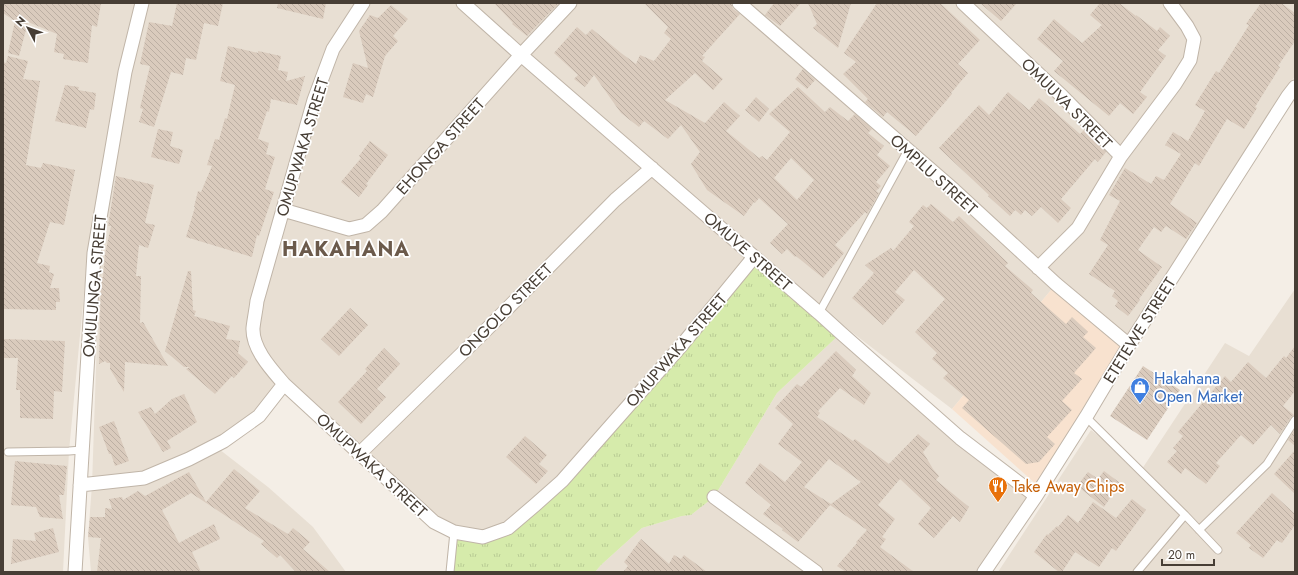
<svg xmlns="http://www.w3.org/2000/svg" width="1298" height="575" font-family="Jost,sans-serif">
<defs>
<pattern id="grass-tufts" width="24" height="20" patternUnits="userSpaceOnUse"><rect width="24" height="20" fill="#d6ebab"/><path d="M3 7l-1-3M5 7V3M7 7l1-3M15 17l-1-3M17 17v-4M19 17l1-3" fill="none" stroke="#b9cb94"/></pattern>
<pattern id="building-back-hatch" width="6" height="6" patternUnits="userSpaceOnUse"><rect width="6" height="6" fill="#dacbbd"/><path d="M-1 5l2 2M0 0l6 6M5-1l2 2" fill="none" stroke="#bcafa3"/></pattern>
</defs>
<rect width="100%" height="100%" fill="#f4eee6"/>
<path fill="#e8dfd3" d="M3,3H135L119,73L88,251L69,451L63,572H3Z
M142,3H1295V76L1123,341L1056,284L952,409L754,257L535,505L483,537L454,532L284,384L259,416L215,446L268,487L313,527L346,572H91L88,537L92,485L98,309L94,253Z
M1295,289V572H998L1091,430L1142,469L1225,343L1249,356Z
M841,333L1030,492L979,572H595L601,565L642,528L682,516L691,515L714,497L777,393Z"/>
<path fill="#f8e2cf" d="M1056,284L1123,341L1037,485L952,409Z"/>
<path fill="url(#grass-tufts)" d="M754,257L841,333L777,393L714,497L691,515L682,516L642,528L601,565L595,572H450L454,532L483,537L535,505Z"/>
<path fill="url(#building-back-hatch)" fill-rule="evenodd" d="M3,3H101L97,27L92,25L88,63L63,59L64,54L54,52L57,34L28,22L19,56L8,53L15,21L3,13Z
M177,3H223L218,26L204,23L196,60L186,58L183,75L171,72L154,127L139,122L143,109L140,108L150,66L140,64L149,22L172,26Z
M278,3H326L323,19L277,8Z
M494,3H559L527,36L512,24L513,23Z
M644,3H731L733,9L740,14L702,56L705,57L702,61L723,79L713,90L695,73L665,100L705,123L724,102L740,116L726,131L759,158L762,156L767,160L790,132L769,114L798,87L825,112L830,107L848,121L855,114L872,129L868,133L884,146L877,155L890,166L876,182L881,186L876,191L879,193L867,214L865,212L835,245L844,253L823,278L796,256L795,257L787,249L782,254L770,243L788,224L759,198L755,203L754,202L744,216L707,190L691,164L700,152L681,125L668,139L644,121L639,127L621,113L594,75L585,87L574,79L578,75L554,53L577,27L586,35L592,29L621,53L636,64L640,55L654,61L671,39L664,33L668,27ZM791,158L814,180L797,200L774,178Z
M774,3H801L780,26L765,15Z
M808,3H851L838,48L813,28L817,24Z
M877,3H940L980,40L958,64L968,73L951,93L952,94L916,136L887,112L883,117L865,102L868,99L843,74L856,62L844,53Z
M980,3H1017L1001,21Z
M1100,3H1119L1136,16V15L1157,31L1160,27L1170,36L1158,50L1166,56L1140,92L1147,97L1133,114L1120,103L1109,116L1054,71L1063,61L1037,39L1054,19L1082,43L1102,25L1090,15Z
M1261,3H1281L1295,13V41L1278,66L1280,67L1255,107L1257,108L1244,129L1227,119L1199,166L1195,163L1170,204L1197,223L1186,239L1166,226L1161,232L1154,227L1138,250L1162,267L1139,299L1140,300L1128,316L1115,306L1118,301L1112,296L1115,291L1089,274L1108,245L1100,240L1120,201L1109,195L1125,168L1151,184L1156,176L1164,180L1181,154L1165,145L1173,132L1188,141L1205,111L1195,105L1216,71L1219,73L1249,25L1246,24Z
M391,5L408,19L393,36L398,41L385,56L373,97L366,94L363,103L343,97L353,63L368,68L359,31L370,15L378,18Z
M228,46L258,53V51L281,56L278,70L288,72L286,81L305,76L297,105L271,99L269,112L267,111L258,139L269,143L266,154L275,157L265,189L274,192L259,236L257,235L252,257L186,237L195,207H194L198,191L201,192L212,166L207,165L215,139L219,140L225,118L227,119L235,85L220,81Z
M8,56L28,61L23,79L40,81L26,165L41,168L43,163L75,170L64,225L50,222L37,263L50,266L49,272L54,274L50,288H59L60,302H56V310L3,309V62L6,63Z
M803,69L815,80L807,89L795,79Z
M65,85L79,87L78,90L96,93L94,110L90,109L86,128L55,121Z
M1008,92L1029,110L1039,98L1080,134L1084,130L1106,152L1098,162L1095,159L1061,199L1071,208L1058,223L1041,207L1032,216L1025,210L1021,215L1015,210L1010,216L988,196L989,195L939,148L979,105L989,115Z
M756,97L769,109L759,122L745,110Z
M158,129L173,132L170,146L183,150L179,164L151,157Z
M370,141L388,155L366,184L368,185L359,197L341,182L361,158L359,156Z
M116,176L154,185L145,223L155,225L148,248L139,245L136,276H141L140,323L143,322L168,366L125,362L124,392L110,369V363H107L105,361L99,364L101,277H103L105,254L111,226H108Z
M931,204L953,222L959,216L1008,263L1005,266L1033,290L1031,293L1066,324L1072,317L1088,332L1083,337L1096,348L1074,373L1082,379L1062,401L1072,410L1047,437L1055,444L1039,462L1026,464L962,408L969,400L943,378L948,373L932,359L937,353L915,332L945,299L914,270L895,292L905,300L883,325L852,298L874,273L865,265L891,248L893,251L914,226L909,222L923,205L927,208Z
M188,271H191L193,310L196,311L194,316L230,326L226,339L240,341L238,353L248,362L234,378L232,376L215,394L186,369L190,367H184L165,351Z
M350,308L368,325L339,356L321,339Z
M3,339L65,341L62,392L54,391L53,419L20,418V390H16L18,358H3Z
M1295,346V391L1283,406L1294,415L1291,417L1280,434L1271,425L1253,445L1241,435L1216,463L1220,466L1206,484L1185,468L1181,474L1167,462L1177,451L1173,448L1183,436L1178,432L1225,376L1231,382L1248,362L1266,378L1284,356L1286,358Z
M384,348L400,364L377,389L386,397L361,424L338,402L367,371L365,369Z
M836,351L856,370L852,376L871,393L864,405L840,388L818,411L820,413L817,417L853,441L855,439L889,464L918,434L930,444L923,452L933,469L939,476L936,480L969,507L960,522L953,516L934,538L918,524L931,508L900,479L878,505L895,519L882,537L886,539L880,547L914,572H846L837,566L857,543L856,542L867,530L830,505L798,542L782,530L783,529L763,514L771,505L745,483L760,463L785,482L802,462L778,444L793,424L775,408L797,384L801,387ZM829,459L861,482L831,504L804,487Z
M1143,366L1180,390L1147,440L1110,416Z
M184,394L197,422L167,441L171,448L163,452L138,412L151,407L155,414L172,399Z
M114,421L129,461L115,466L111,454H109L99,427Z
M1295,429V446L1288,440Z
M525,436L547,455L539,464L548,471L536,484L506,457Z
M1295,450V494L1274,474Z
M15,461L67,466L64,495H59L63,519L40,517L36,507L11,505Z
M234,469L260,491L245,508L288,534L293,528L310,542L303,549L330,572H296L280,555L277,558L261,544L264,541L191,493L162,510L179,543L214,524L220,539L192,552L201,572H97L101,538L88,537L90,517H105V508L112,509L109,499L122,497L123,500L138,491L145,496L189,472L206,502Z
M1104,471L1120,483L1104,507L1077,486L1088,472L1098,479Z
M1272,493L1295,514V525L1282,543L1277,540L1263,558L1249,548L1251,545L1236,533Z
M1132,499L1146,510L1116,551L1112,548L1099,567L1075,552L1062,572H1059L1034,552L1047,534L1048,535L1057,526L1058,527L1068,515L1078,523L1093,502L1116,518Z
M53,528L59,552L11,564L13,539L36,541L34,533Z
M641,539L669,564L674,555L681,559L684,555L707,572H623L628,566L624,562Z"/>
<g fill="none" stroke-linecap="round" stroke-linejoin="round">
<g stroke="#c0b5a8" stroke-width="9">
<path id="service" d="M819,313L908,150
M1086,417L1185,515L1218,550
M8,452L69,451L82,450
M1199,530L1267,464L1295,420
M450,572L454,532
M1137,572L1185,515"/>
</g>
<g stroke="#c0b5a8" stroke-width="15">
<path id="minor" d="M363,3L333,49L314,100L257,301C256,310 254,319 253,328C252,349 272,370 284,384L434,522L454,532L483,537L508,528L535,505L562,481L681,346L754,257
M463,3L521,55L819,313L841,333L960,438L1036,496
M739,3L954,190L1056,284L1129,345
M963,3L1062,96L1121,156L1078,228L1038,268
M1121,156L1175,84L1190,60L1194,39L1187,26L1170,3
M283,210L349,229L366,225L382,211L521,55L570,3
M359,454L482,334L615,200L652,168
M80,485L144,478L189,459L224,441L259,416L284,384
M714,497L816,572
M75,572L94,253L125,72L142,3
M984,572L1036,496L1086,417L1129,345L1288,96L1295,87"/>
</g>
<use href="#service" stroke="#fff" stroke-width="7"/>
<use href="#minor" stroke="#fff" stroke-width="13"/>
</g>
<defs>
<g id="shop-pin" transform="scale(1)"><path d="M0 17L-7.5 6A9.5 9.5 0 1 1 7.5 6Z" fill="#3f7fe0" stroke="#fff"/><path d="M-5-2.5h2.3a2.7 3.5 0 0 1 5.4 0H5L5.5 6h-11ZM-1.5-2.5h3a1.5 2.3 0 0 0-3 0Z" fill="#fff"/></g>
<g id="restaurant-pin" transform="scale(1)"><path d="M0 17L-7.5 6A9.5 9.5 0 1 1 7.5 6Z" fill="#e8710a" stroke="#fff"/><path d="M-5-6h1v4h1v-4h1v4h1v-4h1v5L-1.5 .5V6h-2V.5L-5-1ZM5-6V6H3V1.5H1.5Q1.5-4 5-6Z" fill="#fff"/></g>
</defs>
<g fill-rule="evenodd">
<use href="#shop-pin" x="1140" y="387"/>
<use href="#restaurant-pin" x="998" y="486"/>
</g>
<g text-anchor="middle" stroke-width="3.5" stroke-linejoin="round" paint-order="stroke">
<g font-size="16" fill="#473e35" stroke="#fff">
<text transform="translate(1067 103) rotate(45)" y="6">OMUUVA STREET</text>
<text transform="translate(440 146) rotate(-48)" y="6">EHONGA STREET</text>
<text transform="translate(302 147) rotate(-73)" y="6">OMUPWAKA STREET</text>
<text transform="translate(934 174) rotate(42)" y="6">OMPILU STREET</text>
<text transform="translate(748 251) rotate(41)" y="6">OMUVE STREET</text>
<text transform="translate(94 286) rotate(-85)" y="6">OMULUNGA STREET</text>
<text transform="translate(505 310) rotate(-45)" y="6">ONGOLO STREET</text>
<text transform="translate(1139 330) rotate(-58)" y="6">ETETEWE STREET</text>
<text transform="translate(676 350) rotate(-49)" y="6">OMUPWAKA STREET</text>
<text transform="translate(372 465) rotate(43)" y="6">OMUPWAKA STREET</text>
</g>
<g font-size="16" fill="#366cbe" stroke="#fff" text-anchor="start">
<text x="1154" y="384">Hakahana<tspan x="1154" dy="18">Open Market</tspan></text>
</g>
<g font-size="16" fill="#c56008" stroke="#fff" text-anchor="start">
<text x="1012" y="492">Take Away Chips</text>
</g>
<g font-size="20" font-weight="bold" letter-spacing="1" fill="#6b5a4b" stroke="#fff">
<text x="346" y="256">HAKAHANA</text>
</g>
</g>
<rect width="1298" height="575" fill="none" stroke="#473e35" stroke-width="8"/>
<g transform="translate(28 28) rotate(311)" stroke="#ffffff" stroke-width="3" paint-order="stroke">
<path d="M0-3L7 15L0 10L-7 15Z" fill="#473e35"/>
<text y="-6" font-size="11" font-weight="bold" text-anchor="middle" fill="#473e35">N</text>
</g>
<path d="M1162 559v6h52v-6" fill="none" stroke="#473e35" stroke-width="2"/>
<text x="1168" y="559" font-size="12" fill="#473e35" stroke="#ffffff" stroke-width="3" paint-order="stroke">20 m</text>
</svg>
